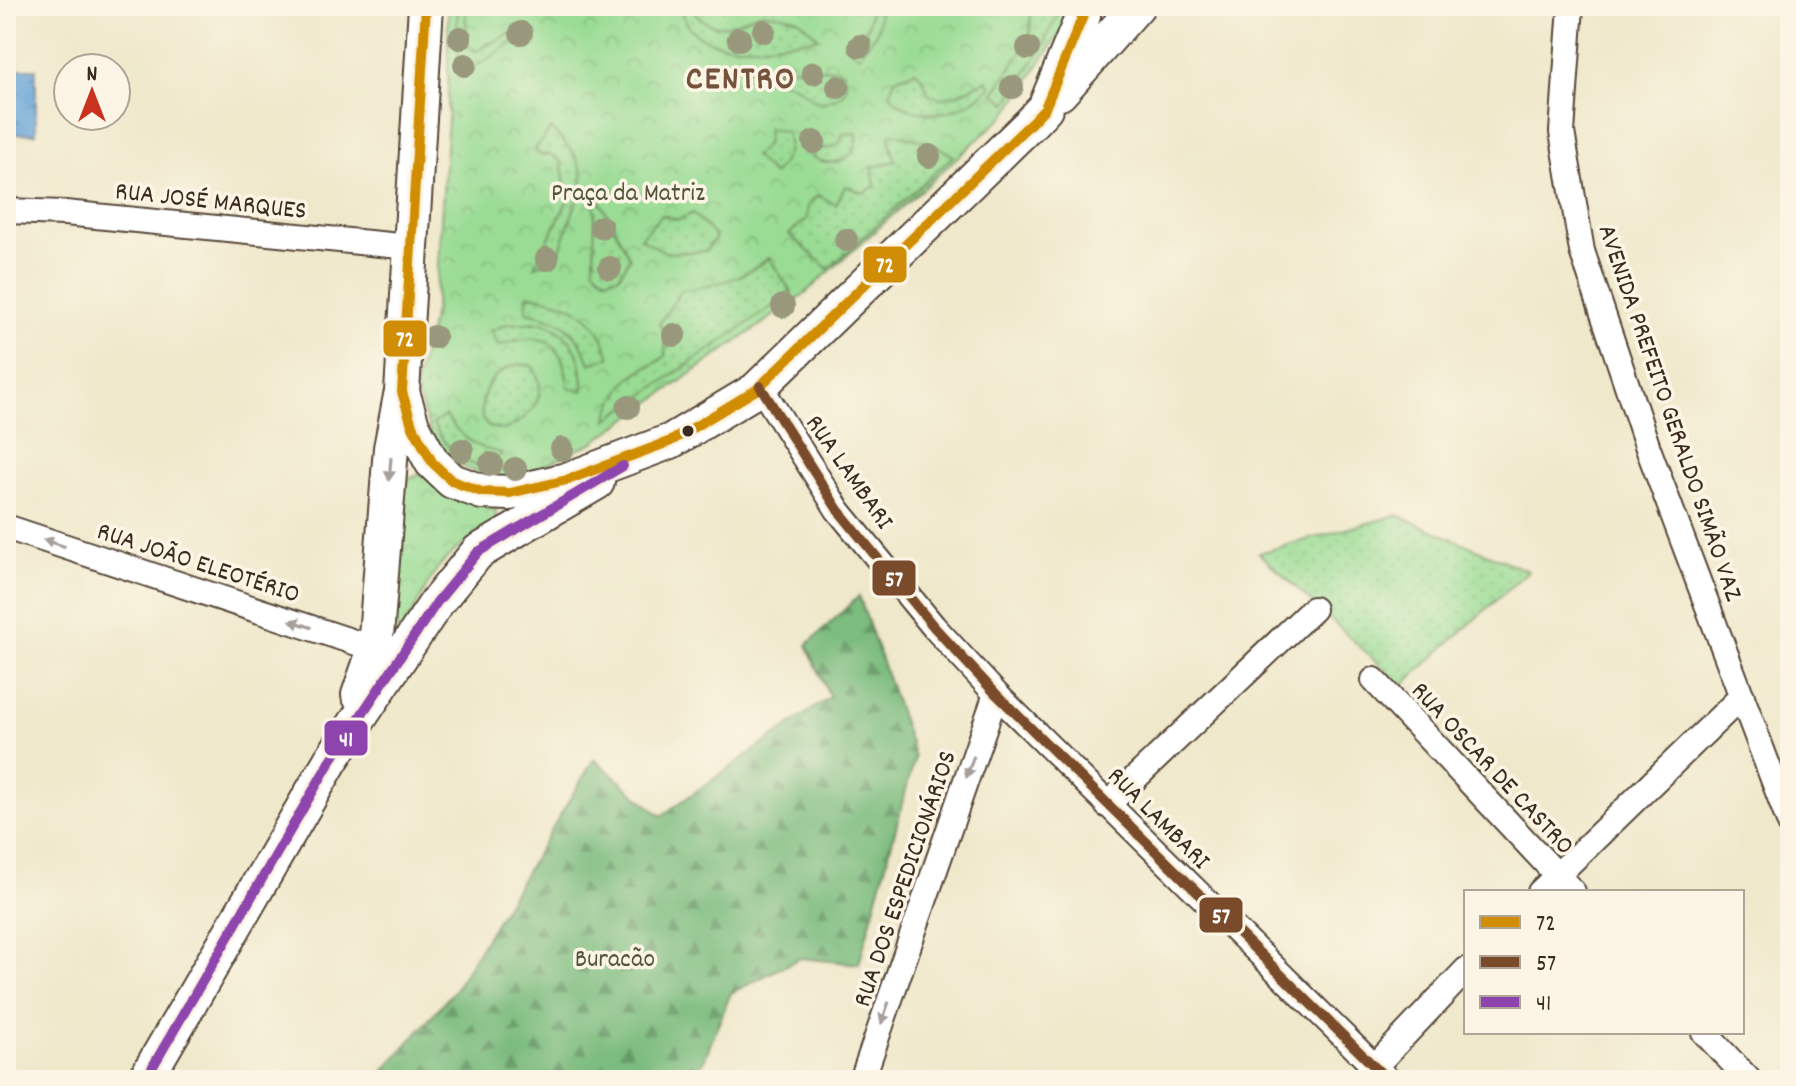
<svg xmlns="http://www.w3.org/2000/svg" width="1796" height="1086" font-family="Dekko,sans-serif">
<defs>
<pattern id="forest-firs" width="22" height="20" patternUnits="userSpaceOnUse" patternTransform="scale(2)"><rect width="22" height="20" fill="#7bbc7e"/><path d="M5 1l3.5 6h-7zM16 11l3.5 6h-7z" fill="#669967"/></pattern>
<pattern id="park-crowns" width="20" height="18" patternUnits="userSpaceOnUse" patternTransform="scale(2)"><rect width="20" height="18" fill="#9adc94"/><path d="M2 6a3 3 0 1 1 6 0M12 15a3 3 0 1 1 6 0" fill="none" stroke="#86bd7f"/></pattern>
<pattern id="garden-dots" width="8" height="8" patternUnits="userSpaceOnUse" patternTransform="scale(2)"><rect width="8" height="8" fill="#9adc94"/><path d="M2 2h.1M6 6h.1" fill="none" stroke="#86bd7f" stroke-width="1.8" stroke-linecap="round"/></pattern>
<pattern id="water-ripples" width="26" height="14" patternUnits="userSpaceOnUse" patternTransform="scale(2)"><rect width="26" height="14" fill="#64a2d6"/><path d="M2 4q2-2 4 0t4 0M15 11q2-2 4 0t4 0" fill="none" stroke="#5484ad"/></pattern>
</defs>
<rect width="100%" height="100%" fill="#fcf5e5"/>
<filter id="ink" filterUnits="userSpaceOnUse"><feTurbulence type="fractalNoise" baseFrequency=".0125" numOctaves="2"/><feDisplacementMap in="SourceGraphic" scale="16" xChannelSelector="R" yChannelSelector="G"/><feConvolveMatrix kernelMatrix="1 2 1 2 8 2 1 2 1" color-interpolation-filters="sRGB"/></filter>
<filter id="wash" filterUnits="userSpaceOnUse"><feTurbulence type="fractalNoise" baseFrequency=".006" numOctaves="4" result="noise"/><feDisplacementMap in="SourceGraphic" scale="32" xChannelSelector="R" yChannelSelector="G"/><feGaussianBlur stdDeviation="1.8" result="paint"/><feColorMatrix in="noise" values="0 0 0 0 0 0 0 0 0 0 0 0 0 0 0 0 0 1.4 0 .05"/><feComposite in="paint" operator="in"/></filter>
<g filter="url(#wash)">
<rect width="100%" height="100%" fill="#efe8cb"/>
<path fill="url(#forest-firs)" stroke="#5b734e" stroke-width="2" d="M859,596L915,757L859,964L800,958L731,993L696,1080H376L454,991L594,759L661,816L830,697L807,645Z"/>
<path fill="url(#park-crowns)" stroke="#6a8359" stroke-width="2" d="M448,6H1070L1061,32L1006,114L803,295L594,442L537,469L495,480L439,457L415,387L435,308L448,118Z
M419,474L496,506V521C476,536 454,548 438,568C427,582 408,626 400,632L392,622L403,549V489L405,481Z"/>
<path fill="url(#garden-dots)" stroke="#6a8359" stroke-width="2" d="M457,6H465L467,44L475,51L526,26L531,31L459,77Z
M681,6H691C711,39 732,23 757,14C764,11 788,16 795,18C804,20 811,33 819,38C780,42 689,66 681,6Z
M871,6H879L878,30L860,55L851,50L868,27Z
M1031,6H1062L1041,49L1007,103L994,93L1030,39Z
M740,66L837,69L843,72L846,86L843,94L820,104L795,86Z
M915,71L922,77L929,95L941,98L958,94L987,80L991,87C967,108 940,121 908,108C899,104 893,101 890,92L895,79Z
M768,128L786,132C792,150 785,161 773,175L754,156L766,145Z
M551,129C567,144 582,159 583,182L557,259L535,266L572,192L566,191L561,161L549,154L540,155L535,149Z
M857,133C860,172 805,171 799,136H815L818,145L827,149L839,144L843,134Z
M892,133C917,139 931,141 953,156L828,269L789,234L807,219L808,205L818,195L836,205L845,186L863,193L875,186L872,167L896,161L889,139Z
M598,197L630,258L619,276L606,279L594,269L595,198Z
M693,213L716,237L706,251L667,253L640,238L662,215L678,220Z
M769,258L792,293L607,420C611,403 626,376 643,369C653,364 657,364 665,356L666,334L659,324L682,290C715,286 742,279 769,258Z
M528,295C571,301 597,313 610,357L590,364C579,330 561,318 526,312Z
M543,322C575,336 583,357 583,391L568,387C564,338 541,330 498,346L491,331L507,324Z
M520,364L532,366C552,395 530,418 504,430L489,427L482,419C480,389 491,371 520,364Z
M445,416C461,436 475,449 502,453L491,468C462,466 447,449 433,424Z
M1397,515L1528,571L1402,686L1259,553Z"/>
<path fill="url(#water-ripples)" stroke="#50667a" stroke-width="2" d="M6,69H36V134H6Z"/>
</g>
<g filter="url(#ink)">
<g fill="none" stroke-linecap="round" stroke-linejoin="round">
<g stroke="#564638" stroke-width="28">
<path id="minor" d="M1571,6L1562,132L1582,251L1649,451L1790,824
M6,211L65,213L410,247
M760,386L838,510L934,627L996,694L1388,1080
M6,527L375,649
M1374,680L1573,892
M1107,805L1313,609
M1540,892L1742,696
M1704,1032L1749,1080
M862,1080L996,694
M1362,1080L1466,970"/>
</g>
<g stroke="#564638" stroke-width="38">
<path id="secondary" d="M426,6L402,392L412,425L432,462L452,481L482,492L510,493L567,480L671,441L756,390L1029,125L1045,108L1083,16V6
M1060,93L1137,6
M359,695L375,649L391,448L401,396
M145,1080L331,760L437,602L478,552L597,482"/>
</g>
<use href="#minor" stroke="#fff" stroke-width="24"/>
<use href="#secondary" stroke="#fff" stroke-width="34"/>
<g stroke="#fcf5e5" stroke-width="16">
<path id="bus-1" d="M426,6L402,392L412,425L432,462L452,481L482,492L510,493L567,480L671,441L756,390L1029,125L1045,108L1083,16V6"/>
</g>
<g stroke="#fcf5e5" stroke-width="16">
<path id="bus-2" d="M760,386L838,510L934,627L996,694L1388,1080"/>
</g>
<g stroke="#fcf5e5" stroke-width="16">
<path id="bus-3" d="M145,1080L331,760L437,602L478,552L623,466"/>
</g>
<use href="#bus-1" stroke="#d18d06" stroke-width="10"/>
<use href="#bus-2" stroke="#7a4b2a" stroke-width="10"/>
<use href="#bus-3" stroke="#8e44ad" stroke-width="10"/>
</g>
<g fill="#99987c">
<circle cx="764" cy="31" r="12"/>
<circle cx="521" cy="33" r="12"/>
<circle cx="460" cy="38" r="12"/>
<circle cx="739" cy="39" r="12"/>
<circle cx="860" cy="46" r="12"/>
<circle cx="1028" cy="48" r="12"/>
<circle cx="465" cy="65" r="12"/>
<circle cx="813" cy="73" r="12"/>
<circle cx="784" cy="78" r="12"/>
<circle cx="838" cy="87" r="12"/>
<circle cx="1012" cy="87" r="12"/>
<circle cx="814" cy="142" r="12"/>
<circle cx="929" cy="156" r="12"/>
<circle cx="601" cy="227" r="12"/>
<circle cx="846" cy="240" r="12"/>
<circle cx="547" cy="259" r="12"/>
<circle cx="610" cy="268" r="12"/>
<circle cx="783" cy="306" r="12"/>
<circle cx="674" cy="335" r="12"/>
<circle cx="434" cy="337" r="12"/>
<circle cx="628" cy="407" r="12"/>
<circle cx="562" cy="449" r="12"/>
<circle cx="462" cy="450" r="12"/>
<circle cx="491" cy="464" r="12"/>
<circle cx="515" cy="469" r="12"/>
</g>
<defs><path id="oneway-solid" d="M-6-.8H1V-3.2L6.5 0L1 3.2V.8H-6Z" transform="scale(2)"/></defs>
<g fill="#a79f9a">
<use href="#oneway-solid" transform="translate(390 469) rotate(95)"/>
<use href="#oneway-solid" transform="translate(54 543) rotate(-162)"/>
<use href="#oneway-solid" transform="translate(301 624) rotate(-162)"/>
<use href="#oneway-solid" transform="translate(970 767) rotate(109)"/>
<use href="#oneway-solid" transform="translate(885 1013) rotate(109)"/>
</g>
</g>
<circle fill="#3b2a1e" stroke="#fcf5e5" stroke-width="3" cx="688" cy="431" r="7"/>
<g text-anchor="middle" stroke-width="7" stroke-linejoin="round" paint-order="stroke">
<g font-size="26" fill="#53563c" stroke="#fcf5e5">
<text x="628" y="200">Praça da Matriz</text>
<text x="615" y="966">Buracão</text>
</g>
<g font-size="26" fill="#3b2a1e" stroke="#fcf5e5">
<text transform="translate(211 199) rotate(6)" y="9">RUA JOSÉ MARQUES</text>
<text transform="translate(1672 412) rotate(71)" y="9">AVENIDA PREFEITO GERALDO SIMÃO VAZ</text>
<text transform="translate(851 471) rotate(55)" y="9">RUA LAMBARI</text>
<text transform="translate(199 561) rotate(18)" y="9">RUA JOÃO ELEOTÉRIO</text>
<text transform="translate(1494 767) rotate(47)" y="9">RUA OSCAR DE CASTRO</text>
<text transform="translate(1160 817) rotate(45)" y="9">RUA LAMBARI</text>
<text transform="translate(903 878) rotate(-71)" y="9">RUA DOS ESPEDICIONÁRIOS</text>
</g>
<g font-size="34" font-weight="bold" letter-spacing="2" fill="#74523c" stroke="#fcf5e5">
<text x="741" y="88">CENTRO</text>
</g>
</g>
<g stroke="#fcf5e5" stroke-width="3">
<rect x="862" y="245" width="46" height="39" rx="8" fill="#d18d06"/>
<rect x="382" y="319" width="46" height="39" rx="8" fill="#d18d06"/>
<rect x="871" y="559" width="46" height="38" rx="8" fill="#7a4b2a"/>
<rect x="323" y="719" width="46" height="38" rx="8" fill="#8e44ad"/>
<rect x="1198" y="896" width="46" height="38" rx="8" fill="#7a4b2a"/>
</g>
<g font-size="22" text-anchor="middle" font-weight="bold" fill="#fff">
<text x="885" y="272">72</text>
<text x="405" y="346">72</text>
<text x="894" y="586">57</text>
<text x="346" y="746">41</text>
<text x="1221" y="923">57</text>
</g>
<rect width="1796" height="1086" fill="none" stroke="#fcf5e5" stroke-width="32"/>
<rect x="1464" y="890" width="280" height="144" fill="#fcf5e5" stroke="#afa495" stroke-width="2"/>
<rect x="1480" y="916" width="40" height="12" fill="#d18d06" stroke="#afa495" stroke-width="2"/>
<text x="1536" y="930" font-size="24" fill="#3b2a1e">72</text>
<rect x="1480" y="956" width="40" height="12" fill="#7a4b2a" stroke="#afa495" stroke-width="2"/>
<text x="1536" y="970" font-size="24" fill="#3b2a1e">57</text>
<rect x="1480" y="996" width="40" height="12" fill="#8e44ad" stroke="#afa495" stroke-width="2"/>
<text x="1536" y="1010" font-size="24" fill="#3b2a1e">41</text>
<g transform="translate(92 92)"><circle r="38" fill="#fcf5e5" stroke="#afa495" stroke-width="2"/>
<path d="M0-6L14 30L0 20L-14 30Z" fill="#c8321e"/>
<text y="-12" font-size="22" font-weight="bold" text-anchor="middle" fill="#3b2a1e">N</text>
</g>
</svg>
